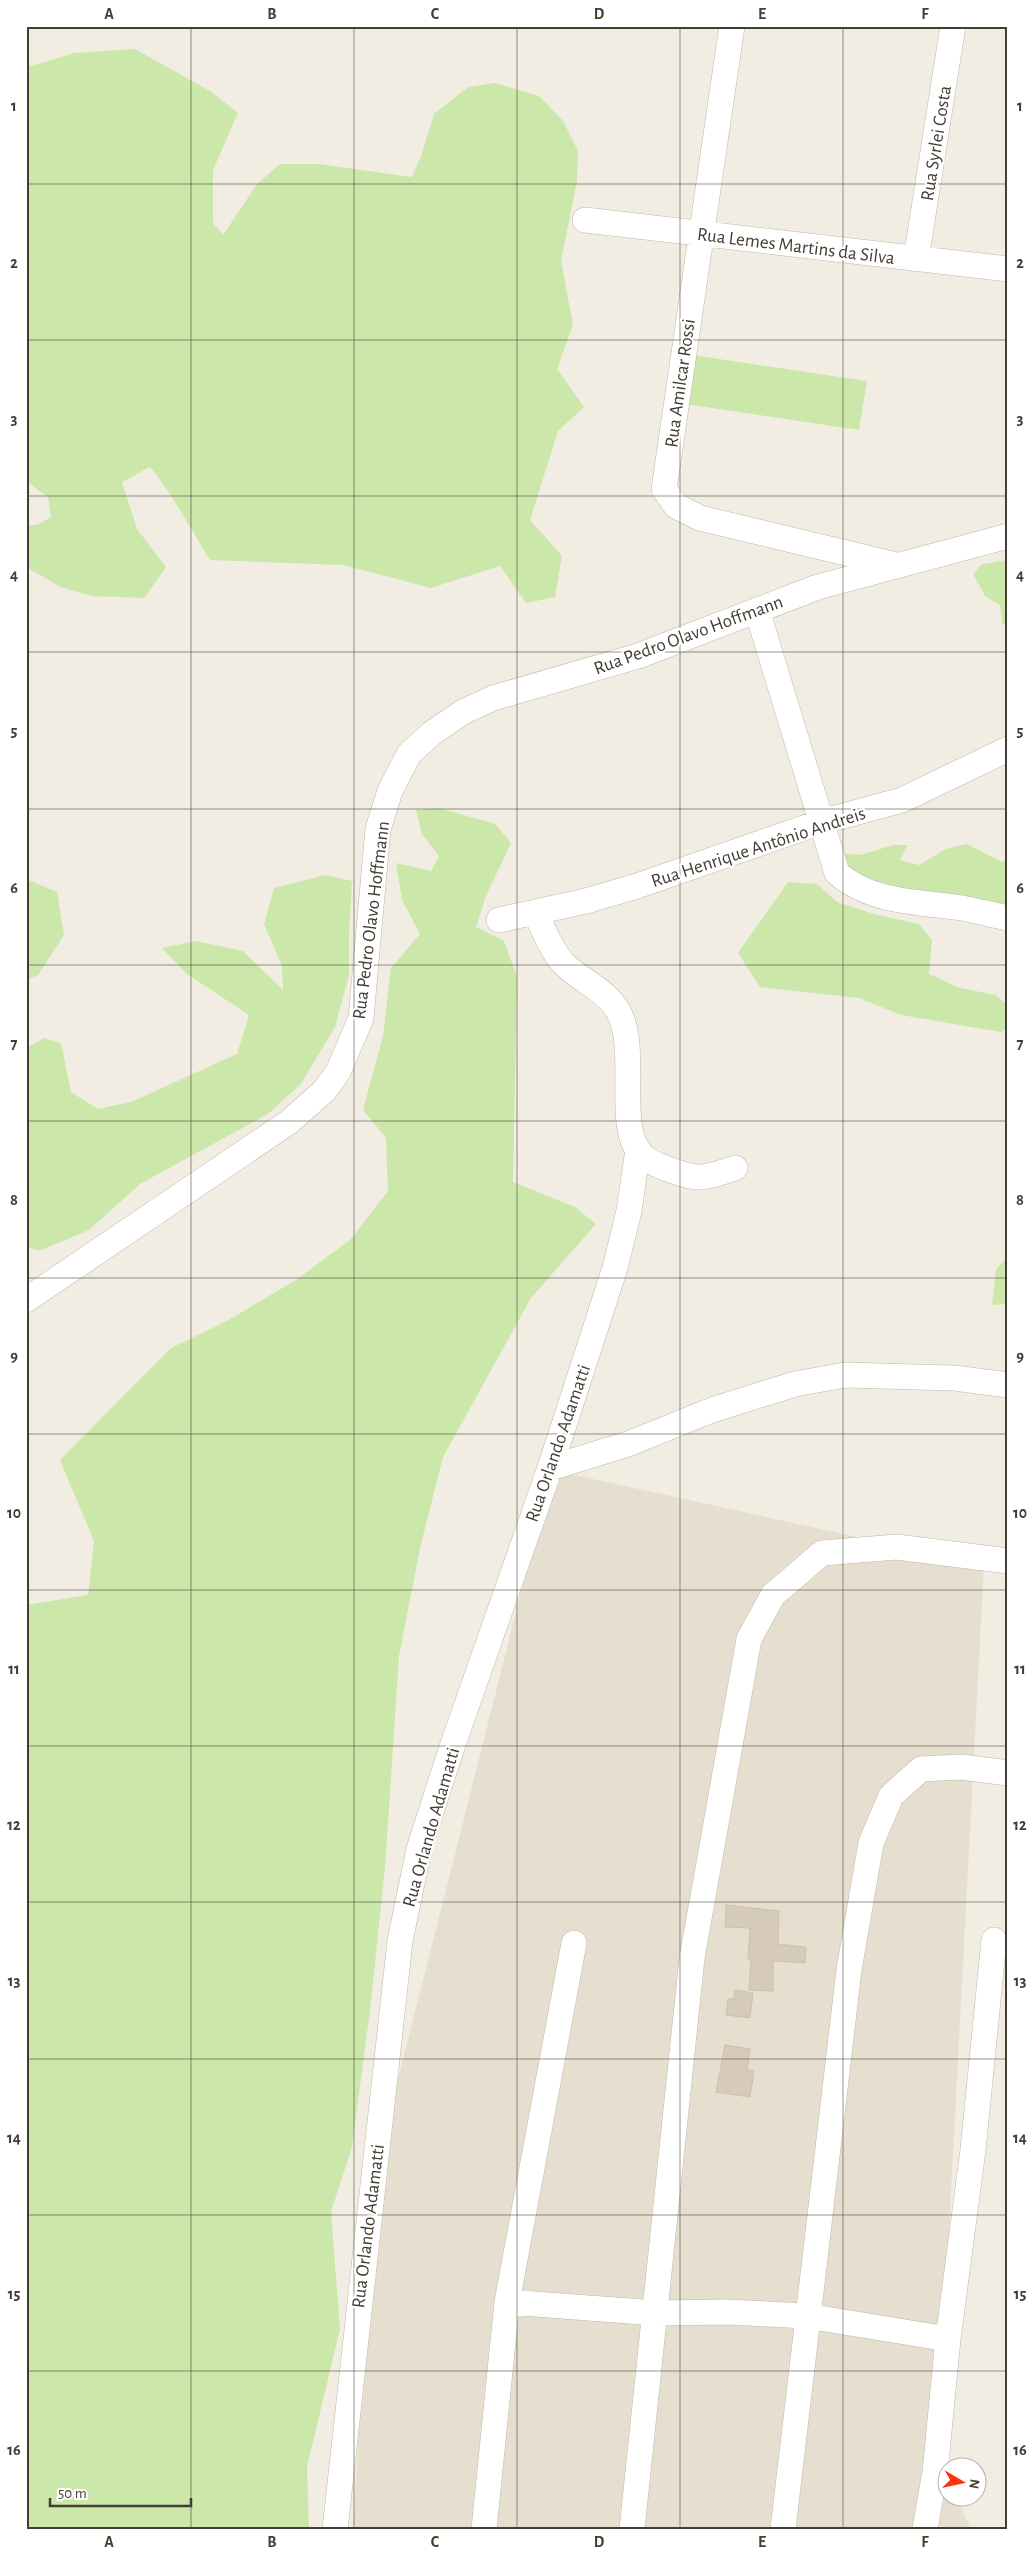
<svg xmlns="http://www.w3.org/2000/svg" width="1034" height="2555" font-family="'Alegreya Sans',sans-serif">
<rect width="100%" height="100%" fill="#f2ede2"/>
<path fill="#e6dfd0" d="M552,1470L984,1565L937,2459L946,2479V2498H956L971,2529H353L374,2174Z"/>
<path fill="#cbe7aa" d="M135,49L210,91L238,113L213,170V223L223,235L257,184L280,164H318L412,177L421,156L434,114L468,87L495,83L539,96L563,121L578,151L577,181L561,261L573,325L557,369L584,407L558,431L530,520L562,556L555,597L526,603L500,566L431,588L343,565L210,560C190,528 174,496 150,467L122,482L137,529L166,567L144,598L92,596L61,587L26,567V526L37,525L51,517L48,497L26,481V65L32,66L74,53Z
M692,355L867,381L859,430L685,404Z
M1008,560V624L1003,625L1000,605L985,596L973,574L982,564Z
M439,808L495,824L511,843L486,896L476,927L504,941L517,977L513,1182L575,1207L596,1224L531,1298L443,1457L420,1548L399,1656L385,1868L370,2010L352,2147L331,2212L340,2329L307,2467L309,2529H26V1605L88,1595L94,1541L60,1460L171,1348L225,1322L296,1280L351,1239L388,1191L386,1138L363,1110L383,1036L391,968L420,934L402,900L396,863L431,871L439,856L422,834L416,810Z
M967,844L1000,861L1008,862V910C976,904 877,893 856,875C849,869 846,861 842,853L861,855L893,845H908L900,860L919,865L946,849Z
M325,875L352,881L349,931V975L335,1027L301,1084L268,1114L140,1184L89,1230L39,1251L26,1246V1048L44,1038L61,1043L71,1092L98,1109L131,1102L237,1054L249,1015L187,974L162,948L196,941L243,951L283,990L282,966L264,924L274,888Z
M26,879L57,892L64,935L38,975L26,980Z
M788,882L817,884L837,902L874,914L919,924L932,940L929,974L960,988L996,995L1008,1006V1026L1001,1032L901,1015L859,998L760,987L738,953Z
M1008,1257V1304L992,1305L996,1269Z"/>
<path fill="#d6cbbb" stroke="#cec0ab" d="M726,1905L779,1911L778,1944L806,1947L805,1963L773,1961V1991L749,1990L751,1959H748L750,1928L725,1927Z
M735,1990L753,1993L750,2018L726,2015L728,1999H734Z
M725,2045L750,2049L747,2070L754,2071L750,2097L716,2092Z"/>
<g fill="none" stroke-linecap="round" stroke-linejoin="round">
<g stroke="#c0b7a8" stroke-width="26">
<path id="minor" d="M732,26L664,489L676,506L700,518L896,565
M585,220L1008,269
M916,259L953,26
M757,610L837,873C871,903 920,902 962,908C977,911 993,915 1008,918
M536,913C544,931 552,952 566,966C582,981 607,991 618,1011C640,1049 614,1128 642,1155C648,1161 657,1165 665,1168C699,1181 702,1179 735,1168
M499,920L586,901L637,886L821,822L902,800L1008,749
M26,1300L289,1122L324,1091L338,1072L361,1018L378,829L390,791L409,754L432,733L463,712L493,698L638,656L818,587L1008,536
M550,1468L628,1444L712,1410L795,1384L845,1375L954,1378L1008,1385
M507,2302L656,2313L727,2312L807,2316L948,2339
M335,2529L400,1941L419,1849L452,1747L550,1468L615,1268L629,1211L638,1149
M484,2529L507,2302L574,1943
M632,2529L692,1958L749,1639L773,1595L822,1553L897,1547L1008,1561
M783,2529L849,1970L871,1843L891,1796L921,1769L962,1767L1008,1773
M925,2529L935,2472L948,2339L973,2150L994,1940"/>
</g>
<use href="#minor" stroke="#fff" stroke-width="25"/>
</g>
<path fill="none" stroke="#433d33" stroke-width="1" stroke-opacity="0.55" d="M191,26V2529M354,26V2529M517,26V2529M680,26V2529M843,26V2529M26,184H1008M26,340H1008M26,496H1008M26,652H1008M26,809H1008M26,965H1008M26,1121H1008M26,1278H1008M26,1434H1008M26,1590H1008M26,1746H1008M26,1902H1008M26,2059H1008M26,2215H1008M26,2371H1008"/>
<g text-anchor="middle" stroke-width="4.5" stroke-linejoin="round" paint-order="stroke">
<g font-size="19" fill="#433d33" stroke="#fff">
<text transform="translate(935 143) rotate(-81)" y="7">Rua Syrlei Costa</text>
<text transform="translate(796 245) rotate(7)" y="7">Rua Lemes Martins da Silva</text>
<text transform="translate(679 383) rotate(-82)" y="7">Rua Amilcar Rossi</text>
<text transform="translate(688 634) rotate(-20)" y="7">Rua Pedro Olavo Hoffmann</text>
<text transform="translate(758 846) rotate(-18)" y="7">Rua Henrique Antônio Andreis</text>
<text transform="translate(370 920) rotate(-83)" y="7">Rua Pedro Olavo Hoffmann</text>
<text transform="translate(557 1443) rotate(-71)" y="7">Rua Orlando Adamatti</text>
<text transform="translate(430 1827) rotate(-74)" y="7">Rua Orlando Adamatti</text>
<text transform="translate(367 2226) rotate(-83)" y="7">Rua Orlando Adamatti</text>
</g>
</g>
<rect width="1034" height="2555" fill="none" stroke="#ffffff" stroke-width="55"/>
<g transform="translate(962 2482) rotate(99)"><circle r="24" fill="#ffffff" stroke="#b4b1ad"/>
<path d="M0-4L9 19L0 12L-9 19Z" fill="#fd320e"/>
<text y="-8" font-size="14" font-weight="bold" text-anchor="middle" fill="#433d33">N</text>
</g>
<path d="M50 2498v8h141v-8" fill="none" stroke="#433d33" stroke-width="2.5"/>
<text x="58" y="2498" font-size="15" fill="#433d33" stroke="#ffffff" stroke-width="4" paint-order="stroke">50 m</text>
<rect x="28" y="28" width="978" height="2500" fill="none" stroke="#433d33" stroke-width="2"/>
<g font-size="16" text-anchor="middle" font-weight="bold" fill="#433d33">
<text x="109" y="19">A</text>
<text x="272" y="19">B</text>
<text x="435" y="19">C</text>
<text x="599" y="19">D</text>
<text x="762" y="19">E</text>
<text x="925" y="19">F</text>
<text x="14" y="111">1</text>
<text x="1020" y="111">1</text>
<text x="14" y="268">2</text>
<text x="1020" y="268">2</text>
<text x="14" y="424">3</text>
<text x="1020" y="424">3</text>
<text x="14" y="580">4</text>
<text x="1020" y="580">4</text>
<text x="14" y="736">5</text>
<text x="1020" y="736">5</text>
<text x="14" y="893">6</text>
<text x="1020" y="893">6</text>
<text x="14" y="1049">7</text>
<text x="1020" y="1049">7</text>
<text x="14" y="1205">8</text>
<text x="1020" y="1205">8</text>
<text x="14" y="1361">9</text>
<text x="1020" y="1361">9</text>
<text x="14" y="1518">10</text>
<text x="1020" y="1518">10</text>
<text x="14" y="1674">11</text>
<text x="1020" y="1674">11</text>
<text x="14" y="1830">12</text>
<text x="1020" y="1830">12</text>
<text x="14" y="1986">13</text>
<text x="1020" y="1986">13</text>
<text x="14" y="2143">14</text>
<text x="1020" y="2143">14</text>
<text x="14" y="2299">15</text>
<text x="1020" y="2299">15</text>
<text x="14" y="2455">16</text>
<text x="1020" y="2455">16</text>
<text x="109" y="2547">A</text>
<text x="272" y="2547">B</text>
<text x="435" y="2547">C</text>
<text x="599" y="2547">D</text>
<text x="762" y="2547">E</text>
<text x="925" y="2547">F</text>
</g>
</svg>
